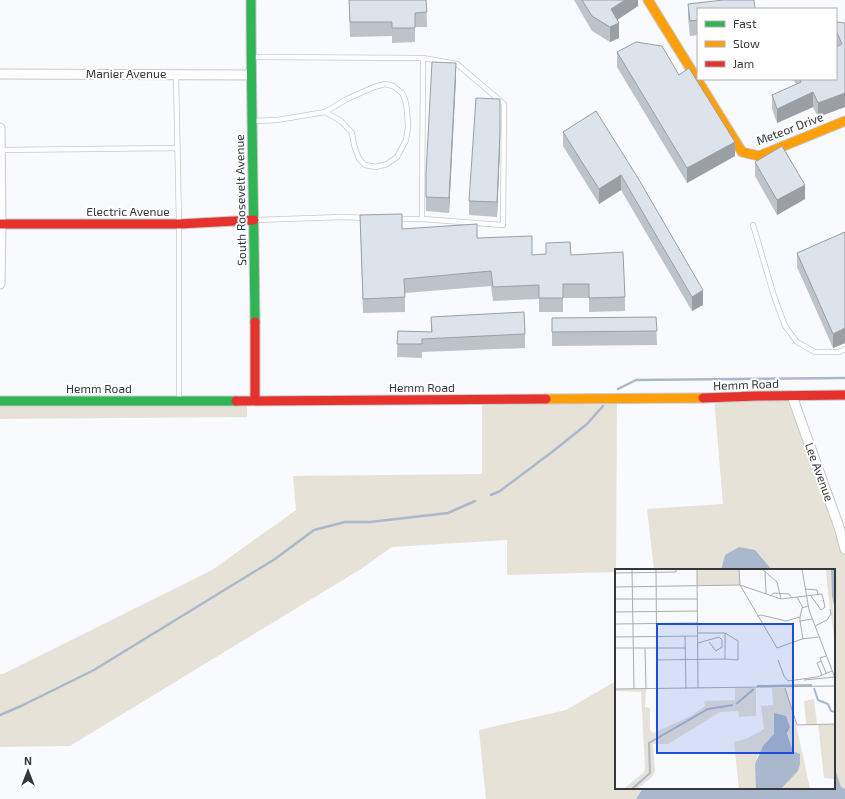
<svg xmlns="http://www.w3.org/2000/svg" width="845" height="799" font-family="'Exo 2',sans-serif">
<rect width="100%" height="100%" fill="#f8fafd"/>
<path fill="#e6e2d8" d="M792,396L845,549V789L841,787L834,765V570H772L755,551L725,555L721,570H654L647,509L723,504L714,398Z
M482,399H617L616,572L507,575V540L392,547L361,569L70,746L0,747V674H3L212,570L296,510L293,476L482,474Z
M0,401H247V417L0,419Z
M616,681V788H643L636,799H486L479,730L566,710Z"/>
<path fill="#aab8cd" d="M739,547L755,550L772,570H721L725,555Z
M834,765L841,787L845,789V799H636L643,788H834Z"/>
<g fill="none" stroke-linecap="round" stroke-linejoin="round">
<path stroke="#aab8cd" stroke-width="2.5" d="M618,389L636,380L845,378
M491,495L500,491L552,452L587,424L603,406
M0,715L21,706L94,670L275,559L314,530L345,522H370L448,513L475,501"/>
<g stroke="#c7c9cc" stroke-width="6">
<path id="lane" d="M252,57L423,58L422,219H396
M176,74L179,224V401
M254,121L277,120L325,112L347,99L374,87L385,84L393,86L402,93L405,99L407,110L408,127L406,140L397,157L387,164L376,167L365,165L359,159L354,145L352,133L341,121L325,112
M0,150L177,148
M422,219L503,225L504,104L457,64L423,58
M256,220L343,217L366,218
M753,225L774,296L785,326L797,342L815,352H839L845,349"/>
</g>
<g stroke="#c7c9cc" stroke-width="11">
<path id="street" d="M0,74L251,75
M0,128L1,224L0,284
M792,396L839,527L845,549"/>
</g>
<g stroke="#c7c9cc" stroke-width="11">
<path id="fast" d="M251,0C251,107 254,215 255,322
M0,401H236"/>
</g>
<g stroke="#c7c9cc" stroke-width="11">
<path id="slow" d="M648,0L742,152L759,156L845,121
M546,399L703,398"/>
</g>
<g stroke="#c7c9cc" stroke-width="11">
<path id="jam" d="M1,224H179L254,220
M255,322V401
M703,398L757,396L845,395
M236,401L546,399"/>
</g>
<use href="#lane" stroke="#fefeff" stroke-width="4.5"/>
<use href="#street" stroke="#fefeff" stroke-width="9"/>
<use href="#fast" stroke="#30b455" stroke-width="9"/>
<use href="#slow" stroke="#ff9f0a" stroke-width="9"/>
<use href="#jam" stroke="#e5322d" stroke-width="9"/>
</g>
<path fill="#bec3c9" d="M349,0H426L427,27H415V42L392,43V36L350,37Z
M574,0H638V6L617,20L619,38L610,42L592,31Z
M688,4L698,9V35L690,36L688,18Z
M836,22L845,23V107L818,117L813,107L777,123L772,109V95L796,84L794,81V79H836L837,46L836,45Z
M617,52L679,75L735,156L687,183L617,67Z
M456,77L449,213L426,211V174Z
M596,111L703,305L692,311L621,190L599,204L563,146V132Z
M500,147L497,217L469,215V201Z
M755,162L805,199L777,215L755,176Z
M360,215L402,229L477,238L532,255H571L625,297V311L589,312V298H563V312H539V299L493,301L491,286L405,293V312L363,313Z
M845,232V343L833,348L797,267V253Z
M431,317L525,334V348L422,352V358L397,357L398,331L431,332Z
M656,317L657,345L552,346V318Z"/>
<path fill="#9b9fa4" d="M625,0H638V6L611,24V9Z
M619,23V38L610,42V27Z
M456,63V77L449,213V198Z
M813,92V107L777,123V109Z
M845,93V107L818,117V103Z
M500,99V147L497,217V202Z
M735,142V156L687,183V168Z
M621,175V190L599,204V189Z
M805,185V199L777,215V200Z
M703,290V305L692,311V297Z
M845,328V343L833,348V334Z"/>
<path fill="#dde3ea" stroke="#9b9fa4" d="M349,0H426L427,12L415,13V28H392V22H350Z
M582,0H625L611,9L619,23L610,27L592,16Z
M723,0H754L755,9H698V20L690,21L688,4Z
M836,22L845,23V93L818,103L813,92L777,109L772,95L801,82L800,79H836V47L842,44L836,30Z
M636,42L662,46L679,75L689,68L735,142L687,168L617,52Z
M432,62L456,63L449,198L426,197V174Z
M476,98L500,99V132L497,202L469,201Z
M596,111L638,178L703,290L692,297L621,175L599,189L563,132Z
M782,146L805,185L777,200L755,162Z
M402,214V229L477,224V238L532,236V255L546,254V243L570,242L571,255L623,252L625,297L589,298V284H563V298H539V285L493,287L491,271L404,279L405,297L363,299L360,215Z
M845,232V328L833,334L797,253Z
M524,312L525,334L422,339V344H397L398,331L432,332L431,317Z
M656,317L657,331L552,332V318Z"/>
<g text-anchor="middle" stroke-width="4" stroke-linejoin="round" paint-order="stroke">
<g font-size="12" fill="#36373a" stroke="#fff">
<text x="126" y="78">Manier Avenue</text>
<text transform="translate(790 129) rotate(-21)" y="4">Meteor Drive</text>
<text transform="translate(241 200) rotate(-91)" y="4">South Roosevelt Avenue</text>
<text x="128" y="216">Electric Avenue</text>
<text transform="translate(746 385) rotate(-2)" y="4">Hemm Road</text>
<text x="422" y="392">Hemm Road</text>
<text x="99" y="393">Hemm Road</text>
<text transform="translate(819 472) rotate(70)" y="4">Lee Avenue</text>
</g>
</g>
<g transform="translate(615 569)">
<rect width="220" height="220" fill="#f8fafd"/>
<path d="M82,0H124L125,16H82ZM211,0H216L220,75L212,15ZM120,119H141V147L124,148L123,142L105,143L53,175H38L40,202L37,208L22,220H9L29,203L30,198L26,123L0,122V120H31L30,138L35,139V161L38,164L76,147L90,137L89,132L120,131ZM157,119H170L181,155L195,220H166L183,202L172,161L164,144L160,151L159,165L142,188L141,220H124L119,173L133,169L149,160L146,137L158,136ZM199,130L202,155L191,156L189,132ZM203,155H220V210L209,209Z" fill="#e6e2d8"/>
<path d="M216,0H220V42L217,27ZM159,144L171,147L175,158L172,164L178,182L185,185V195L183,202L166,220H141L140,195L148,177L159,165Z" fill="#aab8cd"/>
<path fill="none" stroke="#aab8cd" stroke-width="2" d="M142,117L197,116M199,119L203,131L213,135L216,142L220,143M121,135L139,120M17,220L35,204L34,174L93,140L118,136"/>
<path fill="none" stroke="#aaacaf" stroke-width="1" d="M17,0L19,120M41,0L42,120M82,0L83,119M124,0L125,16L162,79L187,70L203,68M147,0L162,13L166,30M187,0L194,41L220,109M150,2L151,25M0,4L61,3V0M0,18L125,16L166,30L207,25L210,38L206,41L196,27M190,20L202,21L203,26M155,27L159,24L174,25L177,29M182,28L188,39M0,30H82M0,43L82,42M142,47L146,46L171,52L185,48V52L197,50M185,48L187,39L193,37M185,52L188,70M0,55L82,54M200,57L212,51L216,45L215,40M70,67L71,120M0,68L82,67M83,74L104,68L107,71V78L101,82L94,73M0,79H71M30,79L31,120M110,90L123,91V72L110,64M42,91L110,90V64H82M163,91L169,107L173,112L202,108L217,102M206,92L202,94L207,106M211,104L205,89L211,87M189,111L220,108M170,119L182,156L220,155M0,120L220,117"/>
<path fill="#1d4ed8" fill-opacity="0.15" stroke="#1d4ed8" stroke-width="2" d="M42,55H178V184H42Z"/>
<rect width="220" height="220" fill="none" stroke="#36373a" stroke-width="2"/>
</g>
<rect x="697" y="8" width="140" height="72" fill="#ffffff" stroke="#afafb0"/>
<rect x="705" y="21" width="20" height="6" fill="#30b455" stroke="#afafb0"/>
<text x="733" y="28" font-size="12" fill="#36373a">Fast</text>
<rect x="705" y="41" width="20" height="6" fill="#ff9f0a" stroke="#afafb0"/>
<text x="733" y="48" font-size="12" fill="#36373a">Slow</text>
<rect x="705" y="61" width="20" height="6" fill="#e5322d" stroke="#afafb0"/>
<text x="733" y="68" font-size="12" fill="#36373a">Jam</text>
<g transform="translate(28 771)" stroke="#ffffff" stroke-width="3" paint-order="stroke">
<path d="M0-3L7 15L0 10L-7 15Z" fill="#36373a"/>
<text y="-6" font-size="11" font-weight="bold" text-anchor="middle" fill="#36373a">N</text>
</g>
</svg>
